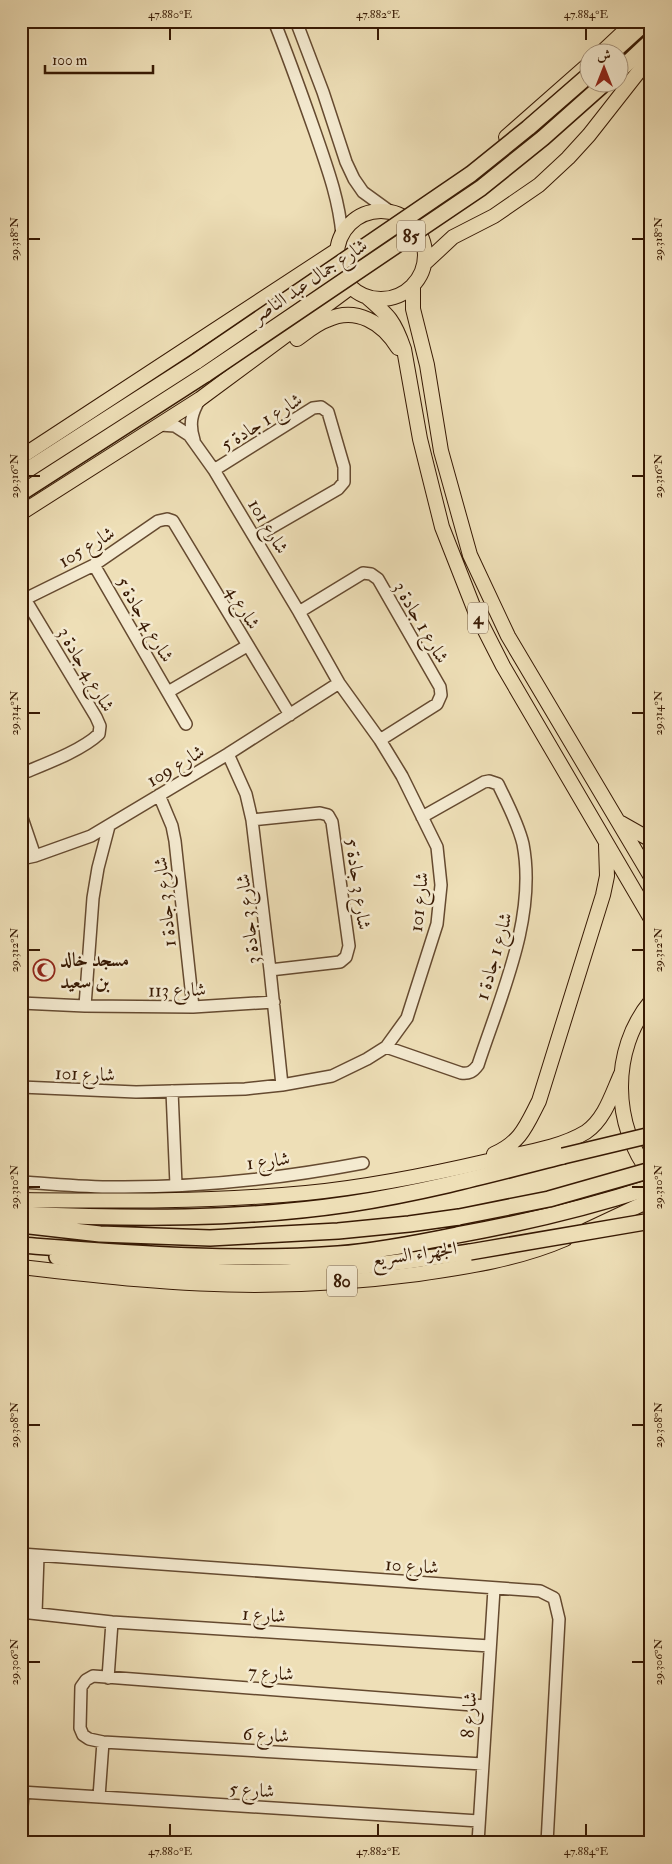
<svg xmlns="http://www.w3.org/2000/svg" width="672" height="1864" font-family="'IM FELL Double Pica',Amiri,serif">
<rect width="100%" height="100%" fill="#eedfb7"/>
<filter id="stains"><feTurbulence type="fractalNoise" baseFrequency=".004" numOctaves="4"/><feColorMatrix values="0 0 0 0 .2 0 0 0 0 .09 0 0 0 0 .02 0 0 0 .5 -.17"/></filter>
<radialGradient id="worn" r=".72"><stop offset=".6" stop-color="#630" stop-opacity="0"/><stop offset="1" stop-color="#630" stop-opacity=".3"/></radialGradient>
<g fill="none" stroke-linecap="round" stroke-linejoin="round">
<g stroke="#654a30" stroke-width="14">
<path id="minor" d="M274,21C289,58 302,95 315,132C327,167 339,199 342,235
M296,21L323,92L346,162L354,179L363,192L392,213
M194,440C189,424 191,414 200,399
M214,470L313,408L321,407L328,412L344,467V482L338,489L255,537
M94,565L186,724
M21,601L94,565L158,521L167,519L173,521L290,715
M299,612L363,573L371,574L378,579L440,687L441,695L437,704L380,740
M168,692L247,646
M228,754L246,794L252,820L270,970L282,1085
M21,774C45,764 81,751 99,734L100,726L96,717L25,599
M159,795L172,826L175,841L193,1007
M21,815L35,856
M252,820L320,813L328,815L332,822L349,946L346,957L340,962L270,970
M21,859L35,856L91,836L228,754L339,683
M21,1003L85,1006L193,1007L274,1002
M85,1006L93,898L98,868L109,826
M386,1047L461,1073C469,1074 473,1072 478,1065C501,995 537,917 523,844C518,823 507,803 498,784L489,781L484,782L422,817
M21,1087L136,1092L245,1089L282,1085L332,1076L367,1059L386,1047L407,1018L437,924L441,885L437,847L402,776L380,740L339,683L299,612L214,470L189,435L175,426L160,425
M172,1091L176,1185
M21,1182C55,1184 90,1188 124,1187C205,1187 284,1178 363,1163
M21,1554L540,1591L554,1598L559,1619L547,1843
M21,1612L112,1622L490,1646
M26,1612L29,1555
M36,1613L38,1556
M108,1678L112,1622
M483,1764L103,1742L89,1739L83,1735L80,1728L81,1687L86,1680L93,1676L486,1706
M21,1792L479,1821
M99,1797L103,1742
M21,1820L23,1792
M478,1843L494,1589"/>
</g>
<g stroke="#371903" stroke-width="16">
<path id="major" d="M602,52L635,21
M506,137L590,63
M337 255a44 44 0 1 1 88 0a44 44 0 1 1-88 0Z
M424,264L453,237L494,216L539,185L568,158L589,135L651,56
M413,285V309L427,365L441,451L470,555L508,636L651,877
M367,297C389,316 394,320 404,349L420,439L442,527L475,611L503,666L651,919
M297,339C307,332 316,324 327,320C356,306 383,323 398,348
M21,457L337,250
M21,513L200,399L351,287
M621,823L651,840
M651,1001C610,1050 612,1126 651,1175
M494,1154C521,1142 526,1126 539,1101L603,895L607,876L606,845
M21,1200C116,1201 211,1202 306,1193C367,1187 428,1175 488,1161C520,1153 558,1149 586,1132C605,1119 612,1094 621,1074
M587,1230L651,1200
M21,1267C99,1276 177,1285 255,1285C310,1285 364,1281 418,1274C467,1267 519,1259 565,1239"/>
</g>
<g stroke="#371903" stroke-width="18">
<path id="highway" d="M613,52L647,21
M620,70L651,41
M21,474L197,361
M21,493L206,374
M21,1214C131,1219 241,1220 349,1204C422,1193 493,1174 563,1156
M21,1225L100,1234L210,1238L338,1231L409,1224L459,1217
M21,1245C126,1253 233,1262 338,1254C378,1251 418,1243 457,1235C523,1223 587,1208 651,1187
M57,1257C139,1268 222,1276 304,1271C360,1268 415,1260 470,1252"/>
</g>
<use href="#minor" stroke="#f4ead0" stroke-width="11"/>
<use href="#major" stroke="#eedfb7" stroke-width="14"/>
<use href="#highway" stroke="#eedfb7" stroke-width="15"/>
<g stroke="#371903" stroke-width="18" stroke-linecap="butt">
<path id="highway-bridge" d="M197,361L471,174L528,128L590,74
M206,374L481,188L543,138L606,82
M563,1156L651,1135
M459,1217L549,1199L651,1170
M470,1252L651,1221"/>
</g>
<use href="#highway-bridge" stroke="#eedfb7" stroke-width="15"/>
</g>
<path fill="none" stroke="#371903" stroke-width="2" d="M170,28V40M378,28V40M586,28V40M28,239H40M632,239H644M28,476H40M632,476H644M28,713H40M632,713H644M28,950H40M632,950H644M28,1187H40M632,1187H644M28,1425H40M632,1425H644M28,1662H40M632,1662H644M170,1824V1836M378,1824V1836M586,1824V1836"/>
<defs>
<g id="mosque-ring" transform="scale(1.125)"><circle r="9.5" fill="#f4ead0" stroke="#8f2418" stroke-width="1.5"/><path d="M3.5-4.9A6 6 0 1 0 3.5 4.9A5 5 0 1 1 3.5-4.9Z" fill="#8f2418"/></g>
</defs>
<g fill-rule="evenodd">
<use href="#mosque-ring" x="44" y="970"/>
</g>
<g text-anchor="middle" stroke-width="5" stroke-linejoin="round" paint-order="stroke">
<g fill="#f4ead0" stroke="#705840" stroke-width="1">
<rect x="397" y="220.5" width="28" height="31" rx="4"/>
<rect x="468" y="602.5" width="20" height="31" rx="4"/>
<rect x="327" y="1265.5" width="30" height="31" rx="4"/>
</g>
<g font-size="18" font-weight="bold" fill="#371903">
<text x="411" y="242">85</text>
<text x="478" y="624">4</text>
<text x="342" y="1287">80</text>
</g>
<g font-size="19" fill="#371903" stroke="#f4ead0">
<text transform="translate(309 280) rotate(-34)" y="7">شارع جمال عبد الناصر</text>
<text transform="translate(261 421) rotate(-32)" y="7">شارع 1 جادة 5</text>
<text transform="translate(269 526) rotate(59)" y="7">شارع 101</text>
<text transform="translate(86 546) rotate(-31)" y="7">شارع 105</text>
<text transform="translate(244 607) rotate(59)" y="7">شارع 4</text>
<text transform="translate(146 619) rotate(60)" y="7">شارع 4 جادة 5</text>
<text transform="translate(422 622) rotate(60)" y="7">شارع 1 جادة 3</text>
<text transform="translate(87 669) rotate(60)" y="7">شارع 4 جادة 3</text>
<text transform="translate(175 765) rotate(-31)" y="7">شارع 109</text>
<text transform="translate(359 884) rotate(82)" y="7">شارع 3 جادة 5</text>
<text transform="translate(164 902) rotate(-96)" y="7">شارع 3 جادة 1</text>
<text transform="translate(418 902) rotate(-84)" y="7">شارع 101</text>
<text transform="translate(247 919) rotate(-97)" y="7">شارع 3 جادة 3</text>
<text transform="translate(493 956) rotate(-74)" y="7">شارع 1 جادة 1</text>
<text transform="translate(177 989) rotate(-1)" y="7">شارع 113</text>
<text transform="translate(85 1073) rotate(2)" y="7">شارع 101</text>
<text transform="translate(268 1160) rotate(-7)" y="7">شارع 1</text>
<text transform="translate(414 1253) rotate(-8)" y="7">الجهراء السريع</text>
<text transform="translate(412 1565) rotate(4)" y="7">شارع 10</text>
<text transform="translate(264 1614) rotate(4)" y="7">شارع 1</text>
<text transform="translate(271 1672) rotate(4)" y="7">شارع 7</text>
<text transform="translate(468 1715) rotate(-86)" y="7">شارع 8</text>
<text transform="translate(266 1734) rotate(3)" y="7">شارع 6</text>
<text transform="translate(252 1789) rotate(4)" y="7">شارع 5</text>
</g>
<g font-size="19" font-weight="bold" fill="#371903" stroke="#f4ead0" text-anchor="start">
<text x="60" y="966">مسجد خالد<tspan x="60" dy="22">بن سعيد</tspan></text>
</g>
</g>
<rect width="672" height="1864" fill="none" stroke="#eedfb7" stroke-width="55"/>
<g transform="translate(604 68)"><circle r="24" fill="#f4ead0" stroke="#a8967e"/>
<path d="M0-4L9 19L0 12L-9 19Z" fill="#8f2418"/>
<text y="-8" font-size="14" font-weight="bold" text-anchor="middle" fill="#371903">ش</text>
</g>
<path d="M45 65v8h108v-8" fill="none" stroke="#371903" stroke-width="2.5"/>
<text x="52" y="65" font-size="15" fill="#371903" stroke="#f4ead0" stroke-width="4" paint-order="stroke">100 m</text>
<rect x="28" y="28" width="616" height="1808" fill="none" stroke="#371903" stroke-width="2"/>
<g font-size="12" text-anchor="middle" fill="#371903">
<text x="170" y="18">47.880°E</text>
<text x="378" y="18">47.882°E</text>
<text x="586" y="18">47.884°E</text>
<text transform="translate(14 239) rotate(-90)" y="4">29.318°N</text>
<text transform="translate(658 239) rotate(-90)" y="4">29.318°N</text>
<text transform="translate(14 476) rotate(-90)" y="4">29.316°N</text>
<text transform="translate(658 476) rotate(-90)" y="4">29.316°N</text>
<text transform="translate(14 713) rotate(-90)" y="4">29.314°N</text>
<text transform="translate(658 713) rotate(-90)" y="4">29.314°N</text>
<text transform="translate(14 950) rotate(-90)" y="4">29.312°N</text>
<text transform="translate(658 950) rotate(-90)" y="4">29.312°N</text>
<text transform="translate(14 1187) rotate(-90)" y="4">29.310°N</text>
<text transform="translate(658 1187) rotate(-90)" y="4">29.310°N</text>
<text transform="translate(14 1425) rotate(-90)" y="4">29.308°N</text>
<text transform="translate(658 1425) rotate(-90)" y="4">29.308°N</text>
<text transform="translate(14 1662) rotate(-90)" y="4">29.306°N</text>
<text transform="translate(658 1662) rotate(-90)" y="4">29.306°N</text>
<text x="170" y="1855">47.880°E</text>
<text x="378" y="1855">47.882°E</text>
<text x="586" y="1855">47.884°E</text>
</g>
<rect width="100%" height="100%" filter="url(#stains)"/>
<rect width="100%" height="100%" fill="url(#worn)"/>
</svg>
